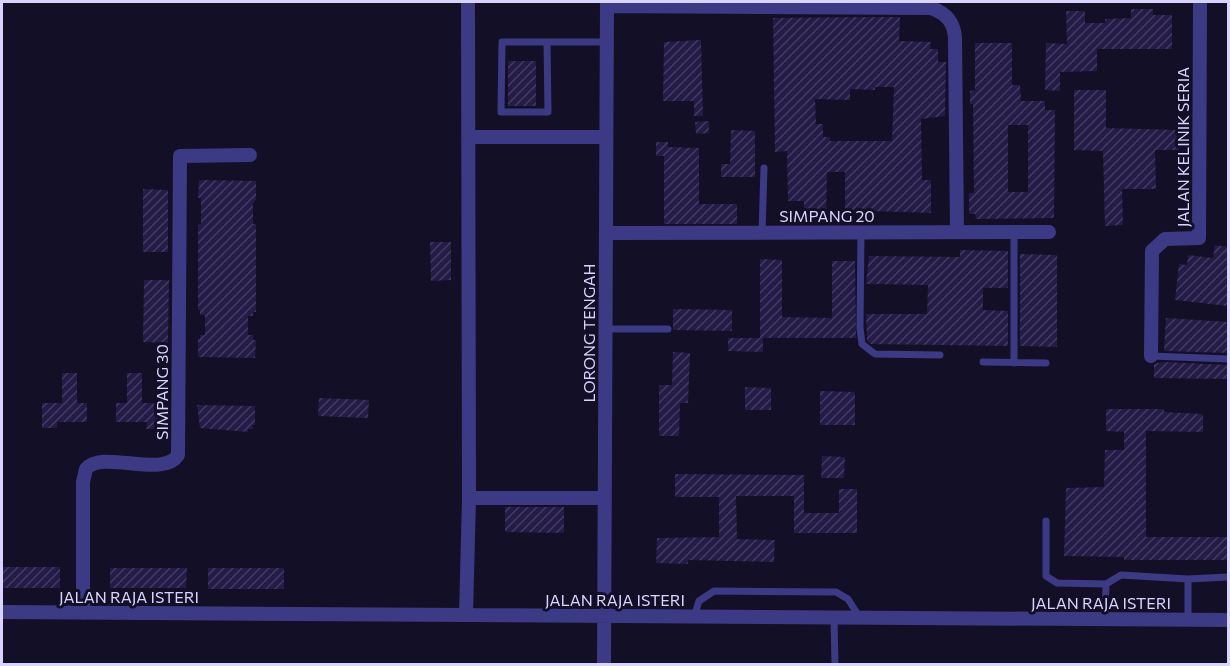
<svg xmlns="http://www.w3.org/2000/svg" width="1230" height="666" font-family="Commissioner,sans-serif">
<defs>
<pattern id="building-hatch" width="6" height="6" patternUnits="userSpaceOnUse" patternTransform="scale(1.5)"><rect width="6" height="6" fill="#241b47"/><path d="M-1 1l2-2M0 6l6-6M5 7l2-2" fill="none" stroke="#433b63"/></pattern>
</defs>
<rect width="100%" height="100%" fill="#130f26"/>
<path fill="url(#building-hatch)" fill-rule="evenodd" d="M1131,9H1153V15H1172V49H1097V71L1060,72V91L1045,90L1046,43L1067,44L1066,11H1085V23H1105V19L1131,18Z
M863,17H900L899,41L931,42L930,49H938V62H946L945,116L921,119L922,180H931V213L845,210V172H827L826,220L804,219V201H788L787,151L775,152L773,18ZM875,87H894L892,141H830V137H823V124H816L815,99L850,100V89L875,90Z
M701,40L703,116H694V101H663L664,42Z
M975,43H1012V85H1020L1021,101H1045V110H1055L1054,218L976,219L975,214H969V193H974L973,104H970V91L975,90ZM1008,125H1028V192H1008Z
M508,61H536V106H508Z
M1074,90H1106V128L1179,130V150H1155L1156,189H1122L1123,225L1105,226L1103,151L1074,150Z
M709,121V133L696,134L695,122Z
M731,130L755,131V177H721V164H730Z
M656,142H668V147L699,148V204H737V224H664V156H656Z
M199,180L256,181V199L253,203V224H256V312H253V316H248V335H253V340H256L255,358L198,357V339H200V335H205V315H200V310H198V225L201,224V198H198Z
M143,189L168,190V252H143Z
M430,242H451V280L431,281Z
M1215,245L1228,247V306L1175,300L1179,264L1187,265L1188,255L1213,258Z
M960,250L1008,251V288H983V310L1008,311V346L871,344L867,341L866,314H927L928,285L866,284L869,256L960,257Z
M1020,254L1057,255V347L1020,346Z
M760,259L782,260V317L832,318V261H855L856,338H760Z
M144,280H169L168,343L143,342Z
M673,309L732,310V331L673,330Z
M1166,318L1228,322V353L1164,351Z
M728,338H763V352L728,351Z
M673,352L690,353L688,403H680L679,436H659V385H672Z
M1163,362L1228,365V379L1154,378V364Z
M62,373H77V403H87V422H57V428H42V403H62Z
M127,373H142V403H161V429H146L147,422H116V403H127Z
M745,387L771,388V410H745Z
M820,391L855,392V425H820Z
M319,398L369,400L368,418L318,416Z
M197,405L255,406V425H252L253,429H248V432L200,428Z
M1106,409H1164V412L1203,414V432L1146,431V537H1228V560H1124V557L1064,556L1066,488L1104,487L1105,450H1124V432L1106,431Z
M822,456L845,457L844,478H821Z
M675,474L804,475V513H839V489H857V533H794V496H736L737,539L775,540L774,562L688,560V564L656,563L657,538L719,537V497H675Z
M505,507H564V533L505,532Z
M2,567H60V588H2Z
M110,568H187L186,588H110Z
M208,568H284V589H208Z"/>
<g fill="none" stroke-linecap="round" stroke-linejoin="round">
<path stroke="#3d3a85" stroke-width="7" d="M547,42L548,112H501L502,42H607
M762,233L764,168
M861,233L860,328L862,344L875,354L940,355
M606,329H668
M1151,356L1228,359
M983,362L1046,363
M1014,363V232
M1046,521V576L1057,583L1106,584L1121,575L1188,579L1228,577
M1188,579V620
M694,617L699,601L714,591L836,592L848,599L860,618
M834,618L835,664
M1105,619L1106,584"/>
<path stroke="#3d3a85" stroke-width="14" d="M607,6L931,8C946,13 954,22 955,38L957,232
M469,137H606
M606,233L1049,232
M1151,356L1152,251L1165,239L1199,238L1200,2
M469,498H605
M2,612L1228,620
M83,613V482L86,469C102,449 163,479 178,455L180,156L250,155
M466,615L469,498L468,2
M604,664L607,2"/>
</g>
<g text-anchor="middle" stroke-width="6" stroke-linejoin="round" paint-order="stroke">
<g font-size="16" fill="#d9d4ff" stroke="#130f26">
<text transform="translate(1183 147) rotate(-90)" y="6">JALAN KELINIK SERIA</text>
<text x="827" y="222">SIMPANG 20</text>
<text transform="translate(589 333) rotate(-90)" y="6">LORONG TENGAH</text>
<text transform="translate(162 392) rotate(-90)" y="6">SIMPANG 30</text>
<text x="129" y="603">JALAN RAJA ISTERI</text>
<text x="615" y="606">JALAN RAJA ISTERI</text>
<text x="1101" y="609">JALAN RAJA ISTERI</text>
</g>
</g>
<rect width="1230" height="666" fill="none" stroke="#d9d4ff" stroke-width="6"/>
</svg>
